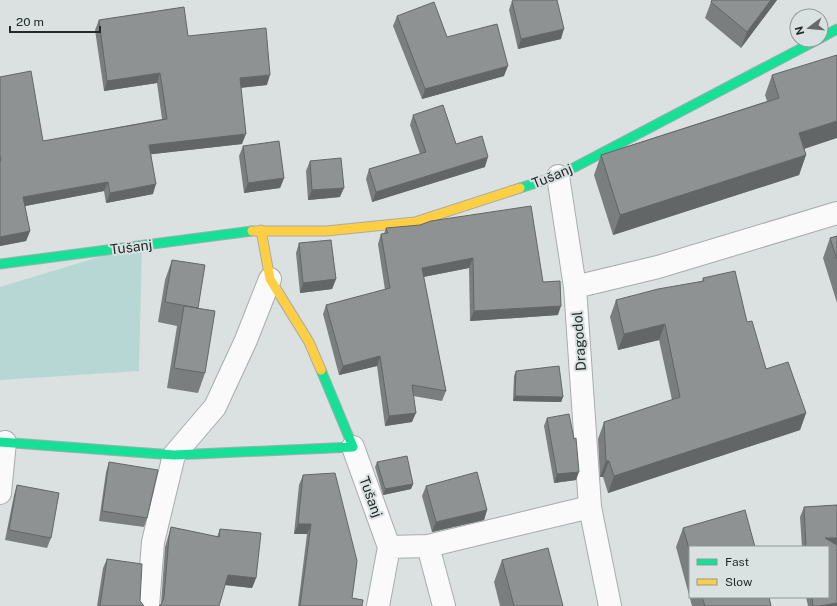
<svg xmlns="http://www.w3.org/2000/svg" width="837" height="606" font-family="'Public Sans',sans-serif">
<rect width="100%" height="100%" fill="#dbe0e0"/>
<path fill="#b7d7d4" d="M142,244L139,371L0,380V287Z"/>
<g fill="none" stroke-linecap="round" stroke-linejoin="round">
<g stroke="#a8acac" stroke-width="24">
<path id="street" d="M558,176L575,287L590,507L610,606
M575,287L658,267L837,213
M353,447L389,547L428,546
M0,493L5,442
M148,606L153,542L174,455L215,407L246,340L270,279
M378,606L389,547
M444,606L428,546L590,507"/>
</g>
<g stroke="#a8acac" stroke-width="11">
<path id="fast" d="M821,38L837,29
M520,188L558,176L817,40
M0,264L252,231
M0,442L174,455L353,447L321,370"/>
</g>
<g stroke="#a8acac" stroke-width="11">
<path id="slow" d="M261,230L270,279L309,342L321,370
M252,231H326L415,222L520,188"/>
</g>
<use href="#street" stroke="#fafafa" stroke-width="22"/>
<use href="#fast" stroke="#16e098" stroke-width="9"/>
<use href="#slow" stroke="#ffcf43" stroke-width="9"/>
</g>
<path fill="#7a7e7e" d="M712,0H777L741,48L705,18L711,2Z
M512,1L561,39L518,49L509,10Z
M397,16L447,37L504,76L422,99L393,26Z
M99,20L188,36L267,85L241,88L242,144L151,154L153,194L106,203L104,191L25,206L30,231L26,241L0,246V77L43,141L162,119L157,83L104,91L95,30Z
M772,75L804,149L806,155L799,175L613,235L594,175L601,155L767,101L765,95Z
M413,115L456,144L485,167L372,202L366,179L369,169L420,154L410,125Z
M243,146L284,178L280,188L244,193L239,156Z
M310,161L340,197L308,200L306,171Z
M386,228L543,282L558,315L470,321L469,268L423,277L446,391L442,401L413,396L412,422L385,426L377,366L339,375L323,314L326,305L385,290L378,244L381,234H384Z
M837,236V303L823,258L830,238Z
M299,243L336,279L332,289L300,293L296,253Z
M172,260L198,308L205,373L198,393L167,388L177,326L158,322L165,280Z
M703,278L747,322L766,369L806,413L800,430L608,493L603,477H600L598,439L604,422L672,400L659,340L618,350L610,317L616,300L702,281Z
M516,371L563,397L561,402L513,401L514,376Z
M547,418L576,480L554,483L544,426Z
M109,462L147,518L144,527L99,521L106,472Z
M377,462L413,484L411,489L383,495L375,467Z
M303,475L352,598L362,606H298L307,534H294L299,485Z
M17,485L51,538L47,548L5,540L14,495Z
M426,486L487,510L484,520L432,532L422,496Z
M837,505V606H808L806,597H828V547H802L800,517L804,507Z
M171,527L217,537L220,529L256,578L252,588L225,585L161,604L165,547Z
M683,528L690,547V597H769L771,606H692L676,547Z
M107,559L140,601L144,606H97L103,568Z
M502,560L563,606H500L494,582Z"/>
<path fill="#636666" d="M771,0H777L741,48L747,32Z
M564,29L561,39L518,49L521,39Z
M508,66L504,76L422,99L425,89Z
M160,73L157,83L104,91L107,81Z
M270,75L267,85L237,88L240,78Z
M837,121V138L792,153L799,133Z
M246,134L242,144L145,155L149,145Z
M806,155L799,175L613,235L620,215Z
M488,157L485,167L372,202L376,192Z
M284,178L280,188L244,193L248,183Z
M108,182L104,191L20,207L23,197Z
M156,184L153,194L106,203L110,193Z
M344,188L340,197L308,200L312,190Z
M30,231L26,241L0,246V237Z
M473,258L469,268L418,278L422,268Z
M336,279L332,289L300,293L303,283Z
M561,306L558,315L470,321L474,311Z
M665,324L659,340L618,350L624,334Z
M380,356L377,366L339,375L343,366Z
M515,396L563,397L561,402L513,401Z
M416,413L412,422L385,426L389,416Z
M806,413L800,430L608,493L614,476Z
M606,461H609L603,477H600Z
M579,472L576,480L554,483L557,474Z
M413,484L411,489L383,495L385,489Z
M487,510L484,520L432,532L436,522Z
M298,524H311L307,534H294Z
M825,538H837V547Z
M228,575L256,578L252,588L225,585Z
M837,603V606H819Z"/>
<path fill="#8e9292" stroke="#636666" d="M514,0H557L564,29L521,39L512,1Z
M712,0H771L747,32L711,2Z
M434,2L447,37L497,24L508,66L425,89L397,16Z
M184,7L188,36L266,28L270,75L240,78L246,134L149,145L156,184L110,193L108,182L23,197L30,231L0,237V161L1,160L0,155V77L31,71L43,141L167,119L160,73L107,81L99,20Z
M837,55V121L799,133L806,155L620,215L601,155L779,98L772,75Z
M443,105L456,144L482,136L488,157L376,192L369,169L426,152L413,115Z
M279,141L284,178L248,183L243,146Z
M341,158L344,188L312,190L310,161Z
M531,206L543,282L560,281L561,306L474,311L473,258L422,268L446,391L412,385L416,413L389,416L380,356L343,366L326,305L390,288L381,234L388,233L386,228L420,225L431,221Z
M837,236V259L830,238Z
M331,240L336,279L303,283L299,243Z
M172,260L205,265L198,308L165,302Z
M735,271L747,322L752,321L766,369L788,362L806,413L614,476L609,461H606L604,422L680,397L665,324L624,334L616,300L658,289L704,281L703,278Z
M184,306L215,311L205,373L174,368Z
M559,366L563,397L515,396L516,371Z
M569,414L574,439L576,438L579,472L557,474L547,418Z
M407,456L413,484L385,489L377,462Z
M109,462L158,470L147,518L102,511Z
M477,472L487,510L436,522L426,486Z
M335,473L357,561L352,598L363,600L362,606H300L311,524H298L303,475Z
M17,485L59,493L51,538L9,530Z
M837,505V538H825L837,545V603L819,606H813L812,597H828V547H806L804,507Z
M745,510L755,547H690V552L683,528Z
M171,527L219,537L220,529L261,533L256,578L228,575L219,606H159L162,603L164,597L169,537Z
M548,548L563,606H514L502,560Z
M107,559L142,564L140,601L144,606H100Z
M702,597H769L771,606H705Z"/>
<g text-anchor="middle" stroke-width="4" stroke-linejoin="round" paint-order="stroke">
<g font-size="14" fill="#252929" stroke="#d9e2e1">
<text transform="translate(552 176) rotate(-22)" y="5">Tušanj</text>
<text transform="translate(131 247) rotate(-7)" y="5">Tušanj</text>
<text transform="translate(579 341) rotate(-94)" y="5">Dragodol</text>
<text transform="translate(371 497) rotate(70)" y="5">Tušanj</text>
</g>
</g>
<rect x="689" y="546" width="140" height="52" fill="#d9e2e1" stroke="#919897"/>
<rect x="697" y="559" width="20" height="6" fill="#16e098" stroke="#919897"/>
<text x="725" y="566" font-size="12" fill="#252929">Fast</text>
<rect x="697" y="579" width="20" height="6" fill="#ffcf43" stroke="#919897"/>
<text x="725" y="586" font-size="12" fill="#252929">Slow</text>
<g transform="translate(809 28) rotate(254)"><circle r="19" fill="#d9e2e1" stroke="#919897"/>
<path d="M0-3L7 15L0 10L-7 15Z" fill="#656969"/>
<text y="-6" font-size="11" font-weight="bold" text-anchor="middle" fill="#252929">N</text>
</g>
<path d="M10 26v6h90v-6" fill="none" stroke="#252929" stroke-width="2"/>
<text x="16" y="26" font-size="12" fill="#252929" stroke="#d9e2e1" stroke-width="3" paint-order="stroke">20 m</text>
</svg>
